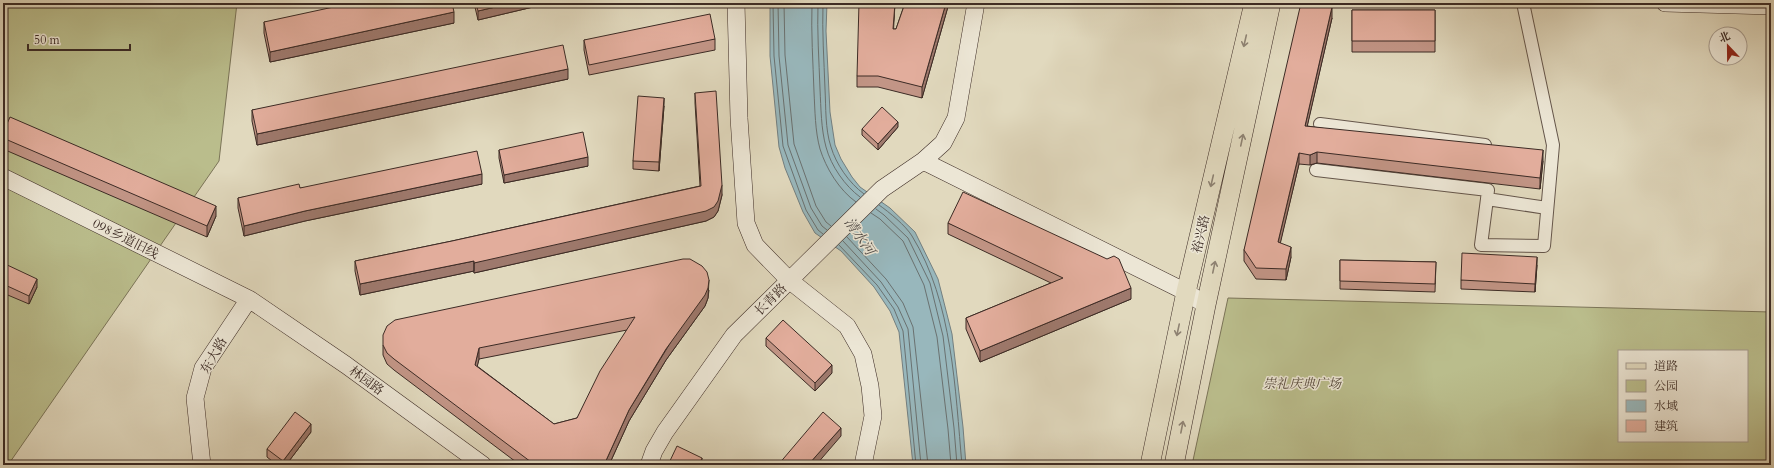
<svg xmlns="http://www.w3.org/2000/svg" width="1774" height="468" font-family="Cardo,'Noto Serif SC',serif">
<rect width="100%" height="100%" fill="#e1d9be"/>
<filter id="stains"><feTurbulence type="fractalNoise" baseFrequency=".005" numOctaves="4"/><feColorMatrix values="0 0 0 0 .2 0 0 0 0 .09 0 0 0 0 .02 0 0 0 .5 -.17"/></filter>
<radialGradient id="worn" r=".72"><stop offset=".6" stop-color="#630" stop-opacity="0"/><stop offset="1" stop-color="#630" stop-opacity=".3"/></radialGradient>
<path fill="#babd8c" stroke="#7b7458" fill-rule="evenodd" d="M3,3H237L219,161L8,465H3Z
M1228,298L1771,312V465H1192ZM1619,351H1747V441H1619Z"/>
<path fill="#98b7bc" stroke="#737f80" d="M770,3H827L826,31L830,112L835,145L841,159L852,177L860,187L890,208L915,232L938,279L952,334L963,427L966,465H913L899,332L890,311L874,287L841,251L815,233L803,212L785,168L779,147L770,56Z"/>
<g fill="none" stroke-linecap="round" stroke-linejoin="round">
<path stroke="#6a7170" stroke-width="1" d="M773,3L774,56L783,146L806,210L818,230L823,234
M778,3L779,56L788,145L811,208L822,226L827,230
M784,3L785,55L794,144L816,206L826,222L831,226
M812,3C811,33 813,62 814,92C815,110 815,131 820,149C826,168 839,190 856,202
M818,3C817,32 819,60 820,89C821,108 821,129 826,147C831,166 845,186 860,197
M823,3C822,32 824,60 825,89C826,107 825,129 831,147C836,164 849,183 864,194
M879,205C889,212 906,226 912,236C953,303 955,389 962,465
M876,209L884,215L908,238L930,283L943,336L954,428L957,465
M871,213L880,219L903,241L924,285L937,337L948,429L951,465
M847,237L886,279L903,303L913,327L928,465
M843,241L881,282L898,307L908,329L921,465
M839,245L877,285L894,309L903,331L916,465"/>
<g stroke="#65564b" stroke-width="14">
<path id="street" d="M1523,3L1553,145L1544,246L1481,245L1487,199L1547,208
M1320,124L1485,145
M1316,170L1488,190L1487,199"/>
</g>
<g stroke="#3c2b25" stroke-width="18">
<path id="secondary" d="M736,3L739,118L746,223L755,245L789,280L847,326L863,354L870,386L873,416L863,465
M1665,3L1771,6
M923,161L1186,292L1206,305
M3,177L249,299L346,365L483,465
M202,465L195,398L203,368L249,299
M649,465L654,451L665,432L734,335L882,189L923,161L943,143L956,118L976,3"/>
</g>
<g stroke="#3c2b25" stroke-width="20">
<path id="primary" d="M1150,465L1186,292L1254,3
M1174,465L1206,305L1271,3"/>
</g>
<use href="#street" stroke="#ece6d5" stroke-width="12"/>
<use href="#secondary" stroke="#ece6d5" stroke-width="17"/>
<use href="#primary" stroke="#e1d9be" stroke-width="19"/>
</g>
<path fill="#c29586" stroke="#3c2b25" fill-rule="evenodd" d="M474,3H550L478,20Z
M905,3H949L922,98L878,87H857V76L894,29H896Z
M1352,10H1435V52H1352Z
M1332,18L1307,126L1543,161L1540,189L1317,163L1310,165L1299,164L1280,243L1291,257L1286,280L1256,279L1244,261V250Z
M264,22L454,23L270,62L264,33Z
M715,39V50L589,75L584,50V40Z
M568,79L257,145L252,121V110Z
M695,93L722,195L718,211L714,217L706,221L474,273V271L360,295L355,271V261L452,241L700,186L695,103Z
M664,106L659,171L633,169V161Z
M898,127L878,150L862,135V129Z
M3,133L216,216L207,237L3,149Z
M499,150L588,166L504,183L499,158Z
M482,184L305,221L244,236L238,208V198L300,188Z
M948,223L1131,299L980,362L966,329V318L1051,283L948,234Z
M1340,260L1436,262L1435,292L1340,289Z
M3,263L37,287L29,304L3,293Z
M1537,265L1535,292L1461,289V280Z
M709,290L708,298L705,306L666,360L629,421L609,465H520L394,370L387,364L383,355V345ZM627,330L577,418L554,424L477,366L479,359Z
M766,338L832,373L815,391L766,346Z
M311,432L286,465H277L267,457V449Z"/>
<path fill="#9e796d" stroke="#3c2b25" d="M513,3H550L478,20V11Z
M895,3L893,39V29Z
M946,3H949L922,98V87Z
M1332,7V18L1305,136V126Z
M454,12V23L270,62V52Z
M568,69V79L257,145V134Z
M664,98V106L659,171V162Z
M898,122V127L878,150V144Z
M1543,150V161L1540,189V178Z
M1317,152V163L1310,165V155Z
M1299,153V164L1278,253V242Z
M588,157V166L504,183V175Z
M482,174V184L305,221L244,236V226L305,211Z
M722,185V195L718,211L714,217L706,221L474,273V263Z
M216,206V216L207,237V226Z
M1291,247V257L1286,280V269Z
M1537,257V265L1535,292V284Z
M474,261V271L360,295V284Z
M37,279V287L29,304V296Z
M709,280L708,298L705,306L666,360L629,421L609,465H604L629,410Z
M1131,288V299L980,362V351Z
M479,348V359L475,376V365Z
M832,365V373L815,391V383Z
M311,424V432L286,465H283V461Z
M841,428V436L816,465H808Z
M702,458V465H699Z"/>
<path fill="#e2ad9c" stroke="#3c2b25" fill-rule="evenodd" d="M352,3H452L454,12L270,52L264,22Z
M476,3H513L478,11Z
M859,3H895L893,29H896L905,3H946L922,87L878,76H857Z
M1301,3H1314L1332,7L1305,126L1543,150L1540,178L1317,152L1310,155L1299,153L1278,242L1291,247L1286,269L1256,268L1244,250Z
M1352,10H1435V41H1352Z
M710,14L715,39L589,65L584,40Z
M563,45L568,69L257,134L252,110Z
M716,91L722,185L718,201L714,207L706,211L474,263V261L360,284L355,261L452,241L701,186L695,93Z
M638,96L664,98L659,162L633,161Z
M882,107L898,122L878,144L862,129Z
M10,117L216,206L207,226L3,138V133Z
M583,132L588,157L504,175L499,150Z
M477,151L482,174L305,211L244,226L238,198L299,184L300,188Z
M963,192L1107,259L1114,256L1119,259L1131,288L980,351L966,318L1063,278L948,223Z
M1462,253L1537,257L1535,284L1461,280Z
M683,259H690L702,266L707,272L709,280L708,288L705,295L666,349L629,410L604,465H535L394,359L387,353L383,345V335L387,326L395,320ZM635,317L600,371L577,418L554,424L475,365L479,348Z
M1340,260L1436,262L1435,284L1340,281Z
M3,263L37,279L29,296L3,284Z
M783,320L832,365L815,383L766,338Z
M295,412L311,424L283,461L267,449Z
M823,412L841,428L808,465H778Z
M677,446L702,458L699,465H668Z"/>
<defs><path id="oneway-shaft" d="M-6 0H5M1.5-3L5.5 0L1.5 3" fill="none" stroke-width="1.6" stroke-linecap="round" stroke-linejoin="round"/></defs>
<g stroke="#8e8272">
<use href="#oneway-shaft" transform="translate(1245 41) rotate(103)"/>
<use href="#oneway-shaft" transform="translate(1242 140) rotate(-78)"/>
<use href="#oneway-shaft" transform="translate(1212 181) rotate(103)"/>
<use href="#oneway-shaft" transform="translate(1214 267) rotate(-78)"/>
<use href="#oneway-shaft" transform="translate(1178 330) rotate(102)"/>
<use href="#oneway-shaft" transform="translate(1182 427) rotate(-79)"/>
</g>
<g text-anchor="middle" stroke-width="3" stroke-linejoin="round" paint-order="stroke">
<g font-size="13" fill="#3c2b25" stroke="#ece6d5">
<text transform="translate(1200 234) rotate(-77)" y="5">裕兴路</text>
<text transform="translate(126 238) rotate(27)" y="5">098乡道旧线</text>
<text transform="translate(770 299) rotate(-45)" y="5">长青路</text>
<text transform="translate(213 355) rotate(-60)" y="5">东大路</text>
<text transform="translate(367 380) rotate(36)" y="5">林园路</text>
</g>
<g font-size="13" font-style="italic" fill="#55483a" stroke="#ece6d5">
<text x="1302" y="388">崇礼庆典广场</text>
</g>
<g font-size="14" font-style="italic" fill="#534e4b" stroke="#ece6d5">
<text transform="translate(860 236) rotate(56)" y="5">清水河</text>
</g>
</g>
<rect width="1774" height="468" fill="none" stroke="#e1d9be" stroke-width="16"/>
<rect x="4" y="4" width="1766" height="460" fill="none" stroke="#3c2b25" stroke-width="2"/>
<rect x="8" y="8" width="1758" height="452" fill="none" stroke="#3c2b25"/>
<rect x="1618" y="350" width="130" height="92" fill="#ece6d5" stroke="#a69b8f"/>
<rect x="1626" y="363" width="20" height="6" fill="#e1d9be" stroke="#a69b8f"/>
<text x="1654" y="370" font-size="12" fill="#3c2b25">道路</text>
<rect x="1626" y="380" width="20" height="12" fill="#babd8c" stroke="#a69b8f"/>
<text x="1654" y="390" font-size="12" fill="#3c2b25">公园</text>
<rect x="1626" y="400" width="20" height="12" fill="#98b7bc" stroke="#a69b8f"/>
<text x="1654" y="410" font-size="12" fill="#3c2b25">水域</text>
<rect x="1626" y="420" width="20" height="12" fill="#e2ad9c" stroke="#a69b8f"/>
<text x="1654" y="430" font-size="12" fill="#3c2b25">建筑</text>
<g transform="translate(1728 46) rotate(338)"><circle r="19" fill="#ece6d5" stroke="#a69b8f"/>
<path d="M0-3L7 15L0 10L-7 15Z" fill="#8f2418"/>
<text y="-6" font-size="11" font-weight="bold" text-anchor="middle" fill="#3c2b25">北</text>
</g>
<path d="M28 44v6h102v-6" fill="none" stroke="#3c2b25" stroke-width="2"/>
<text x="34" y="44" font-size="12" fill="#3c2b25" stroke="#ece6d5" stroke-width="3" paint-order="stroke">50 m</text>
<rect width="100%" height="100%" filter="url(#stains)"/>
<rect width="100%" height="100%" fill="url(#worn)"/>
</svg>
